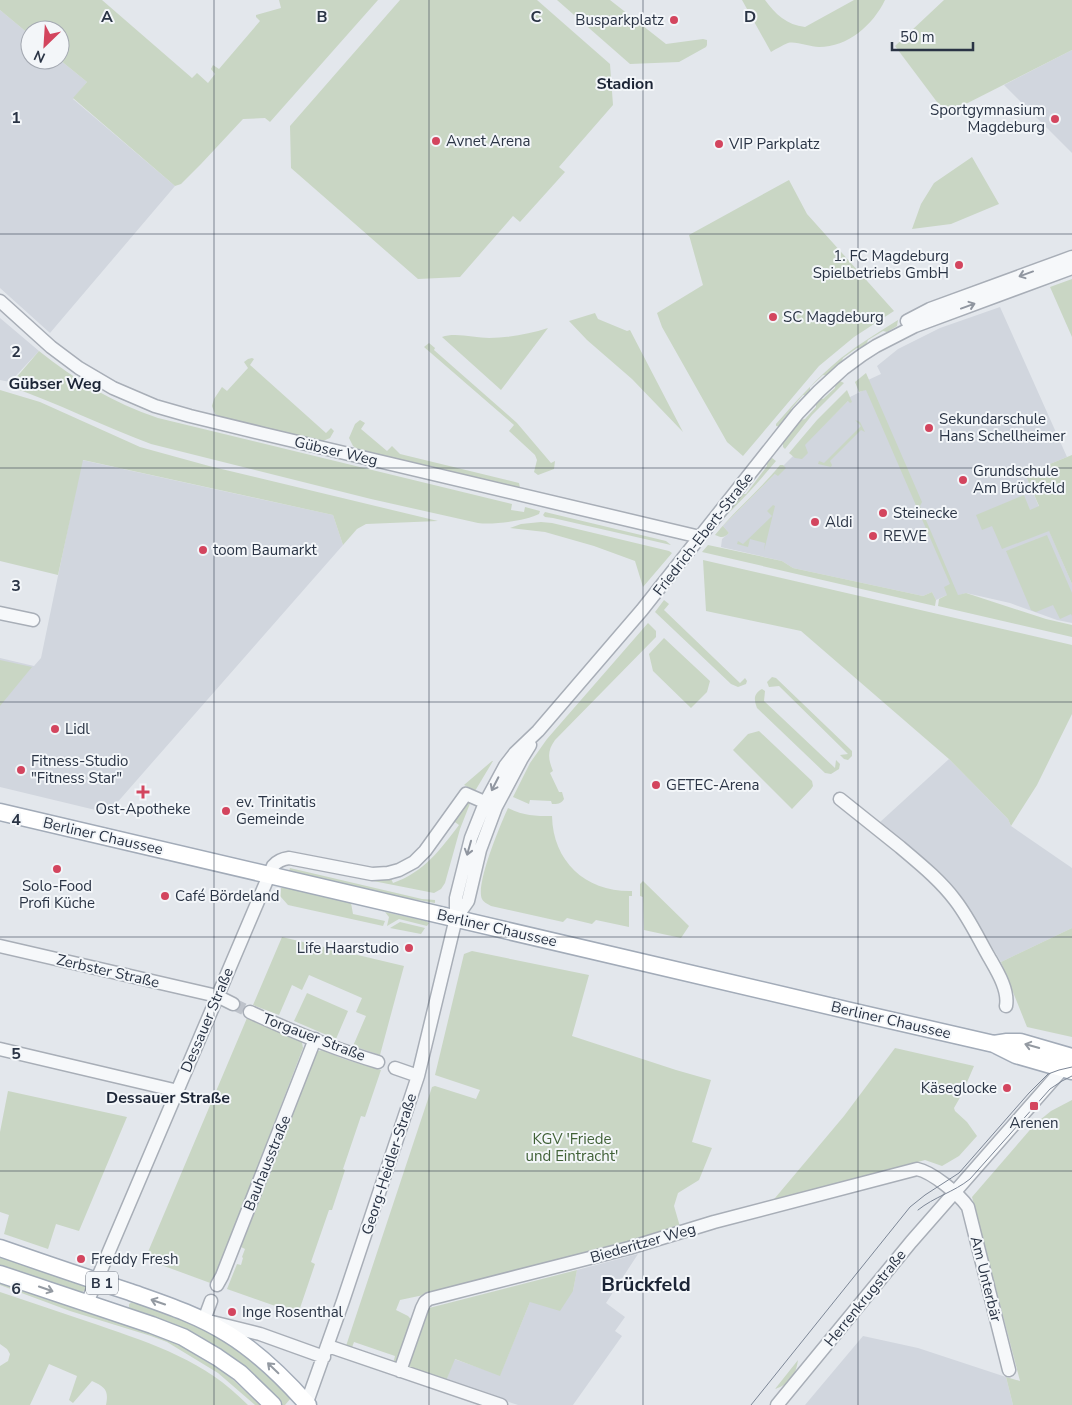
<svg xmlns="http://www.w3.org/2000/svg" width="1072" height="1405" font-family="'Nunito Sans',sans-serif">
<rect width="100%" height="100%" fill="#e3e7ec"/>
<path fill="#d1d6de" d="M0,10L30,35V60H60L87,82L73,99L175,186L50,333L0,288Z
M1072,50V153L1004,85Z
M1000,307L1067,457L1025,474L1072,584V623L1057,620L1010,603L966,593L956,596L947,595L936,600L932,592L923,596L793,568L782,561L721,547L722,539L729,533L723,526L848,401L850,397L866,389L868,380L881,374L877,366L898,349L940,328Z
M0,318L39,351L10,382L0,380Z
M82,460L333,515L343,545L108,813L0,787V658L34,666L41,658Z
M949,759L1008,819L1011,826L1072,868V928L1001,962L968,907L912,848L879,823Z
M638,1254L606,1303L625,1317L615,1331L622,1336L573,1405H518L446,1381L454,1359L500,1375L530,1302L573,1291L577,1270Z
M863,1336L918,1348L1006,1377L1013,1405H805Z"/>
<path fill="#c9d6c4" d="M0,0H102L192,78L197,73L208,83L215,74L211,69L213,65L219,69L260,21L256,17V15L281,8L279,0H378L270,122L265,118L243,119L201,164L181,184L175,186L73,98L87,82L60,60V30H30V35L0,10Z
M400,0H537L610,64L613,105L559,167L565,172L520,222L513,216L460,277L418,279L291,168L290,126Z
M557,0H610L666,44L703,39L707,40V45L706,47L679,62L630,64Z
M742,0H765C775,14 787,25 805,27L854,0H885C873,25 848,47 819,47C810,47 796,41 788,43C783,45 776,49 771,52Z
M944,0H1072V50L946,114L895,46Z
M972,157L999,204L951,224L912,229L921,204L934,183Z
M789,180L807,214L894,311L854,337L819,366L743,456L727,442L662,327L657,313L703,285L689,235Z
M1072,279V337L1050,287Z
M595,313L598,319L627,331L630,330L683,432L632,379L587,340L569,321Z
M898,320L897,326L887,332L883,331L868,340L866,345L862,349L857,348L843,358L841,364L828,376L823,375L810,387V393L807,396L803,395L791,409L792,413L781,427L776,426V424C796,401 817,378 841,358C859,344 879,332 898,320Z
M548,328L501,390L442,337C455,332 475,338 489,338C509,338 529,334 548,328Z
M429,343L435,348L434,350L517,423L551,463L555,461L554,469L538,475L534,472L537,460L535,455L509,431L514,425L424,347Z
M39,351C75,380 113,403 158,418L512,504L511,510L524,512L525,507L540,511L539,514C525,521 493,525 478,523L371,499L151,444C103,426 57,403 9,386Z
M252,358L254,359L250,365L326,433L331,428L334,431L330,438L323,441L221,418L215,414L212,406L214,399L222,387L227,391L248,368L244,362L248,359Z
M866,373L922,502L920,506L958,595L966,593L1046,619L1072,625V637L938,606L939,599L947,595L944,587L950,584L866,390L859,392L855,382Z
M838,380L844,383L812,415L785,449L783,447V441L801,420L805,419L816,407V402L819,399H823L835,388L836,382Z
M0,390L40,402L140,447L209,466L438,521L366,524L357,529L343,545L333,515L83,460L58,575L0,561Z
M847,390L852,402L850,403L848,401L805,445L808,453L802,459L795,458L789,453L817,420Z
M360,420L365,423L361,429L387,451L392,446L400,454L519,483L520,488H517L359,450L353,446L349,438L355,424Z
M855,420L860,422L865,432L861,430L830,461L832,465L831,467L818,464L819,461L824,463L861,426Z
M1072,455V584L1049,531L1002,549L992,526L982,530L976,515L1024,495L1030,510L1039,506L1025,474Z
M772,458L776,461C758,483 739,503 719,523L741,494H746L767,466V462L769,459Z
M780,465H783L786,468L778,476L775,474L723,526L729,533C724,538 722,538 715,535C735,510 760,490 780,465Z
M773,505L775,506L764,551L765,543L750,539L748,547L737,544L738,541L743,544L772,516L767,511Z
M545,512L666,541L671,545L553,518L545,517L543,515Z
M541,522L552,523L669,551L672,553L643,587L635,561L594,546L545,532L510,528L521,524Z
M1047,535L1072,593V616L1071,614L1060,619L1053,605L1036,612L1031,610L1006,551Z
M708,545L782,561L793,568L923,596L932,592L936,600L935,606L702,552Z
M703,560L1072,645V714L1037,785L1011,826L1008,819L949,759L801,631L706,611Z
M664,600L669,604L664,610L740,683L745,678L747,681L746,684L738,687L731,684L655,612Z
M648,623L656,631V637L555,740C547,751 548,759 553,771L550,773L559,792H562L564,799C561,804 557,804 552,804L551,801L530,800L529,804L513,797L530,763L547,739Z
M664,638L710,681L707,692L691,708L653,671L649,654Z
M0,660L32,667L0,706Z
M772,677L776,678L852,751V756L848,760L844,759L840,755L848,754L779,686L769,687L767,682Z
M762,689L765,691L764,701L835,768L836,760L840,764L839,769L831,774L825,773L757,708C754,700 753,694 762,689Z
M759,731L812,781L813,786L811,789L792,809L733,750L748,734Z
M492,761H493L475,791L464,785Z
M471,801L460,829L445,883L441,889L434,893L363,879L364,875L389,874L393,883C424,872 440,850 459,825L452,820L467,802Z
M508,808C525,816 534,816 552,816C553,862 586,892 632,891V896H629V927L596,920L592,924L567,918L563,922L491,906C488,904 483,902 482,899C475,885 501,823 508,808Z
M290,868L422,899L435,900V903L406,898L289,871Z
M643,881L689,926L681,938L644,930L643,897L640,896V884Z
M284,887L351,903L353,914L385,921L383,926L288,905L280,896L281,888Z
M385,912L426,921L429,923L427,926L399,919L387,926L389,917Z
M400,922L425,928L421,934L390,928Z
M1072,928V1037L1027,1027L1001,962Z
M282,937L404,966L380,1055L353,1046L366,1016L356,1012L362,998L309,975L302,990L292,985L279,1015L253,1005Z
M472,951L589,975L572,1036L676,1070L711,1080L692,1142L712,1148L699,1180L678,1193L674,1206L681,1230L433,1293L400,1300L396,1310L408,1316L415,1324L401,1365L393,1364L395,1356L354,1342L351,1350L346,1346L432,1087L435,1086L476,1099L480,1090L435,1075L464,954Z
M307,993L348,1011L336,1039L294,1021Z
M247,1018L302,1042L303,1048L220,1265L213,1284L145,1259Z
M895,1048L974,1066L962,1094L954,1108L955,1111L967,1122L977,1136L959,1156L942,1166L925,1160L770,1204L844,1116Z
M322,1050L344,1059L381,1070L365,1117L361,1116L343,1169L345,1170L332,1210H329L311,1262L315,1264L298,1314L227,1289L237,1264L241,1265L243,1258L242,1257L245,1249L241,1247L316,1055L318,1051Z
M8,1091L127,1117L79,1231L56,1224L48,1249L4,1234L9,1215L0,1212V1132Z
M1072,1100V1405H1013L1006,1377L1020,1381L972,1197L1035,1124L1051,1111Z
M0,1254L86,1285V1289L80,1294L0,1267Z
M577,1270L573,1291L560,1311L530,1302L500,1376L455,1359L446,1381L408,1368L429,1308Z
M0,1283L150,1333L183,1347L228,1375L260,1405H255L218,1373L167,1342L151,1336L70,1311L0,1285Z
M0,1292C33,1303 65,1314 98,1325C155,1345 204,1360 248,1405H106C109,1390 105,1387 92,1381L73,1403L69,1400L77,1376L49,1364L30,1405H0V1366L8,1361L10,1354L7,1349L0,1344Z
M136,1300L209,1330L250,1358L276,1381L291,1398L285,1405H282L265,1387L130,1310L129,1307V1304Z
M798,1360C796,1375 790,1384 775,1389Z"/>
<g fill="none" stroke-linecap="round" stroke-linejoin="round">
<path stroke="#bec3cb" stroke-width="12" stroke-dasharray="12 6" stroke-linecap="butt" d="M233,1004L250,1012"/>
<g stroke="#a8aeb7" stroke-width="15">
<path id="minor" d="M0,301L51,347L79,368L113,388L155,406L190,416L264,434L700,537
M907,321L930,309L1072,257
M0,613L33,620
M840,799C860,815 880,831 900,847C920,864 940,880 955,900C969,918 978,938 989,957C997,971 1009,990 1006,1006
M456,918L468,901L480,850L496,807L522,758L530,745
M0,946L217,996L233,1004
M250,1012C291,1031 334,1049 378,1062
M0,1049L178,1091
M395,1068L418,1076
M217,1285L222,1276L315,1039
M211,1301L204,1320L260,1334L324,1357
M87,1303L273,866C277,861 282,859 289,858L372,874L388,873L399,870L414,862L425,851L466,794L496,807
M328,1346L501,1405
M400,1371L422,1308L425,1302L429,1299L629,1248L714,1222L917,1169C932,1172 959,1194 968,1207L1009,1370
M306,1405L343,1301L418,1076L456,918V898L471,838L485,803L505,766L515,753L538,731L642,610L798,413L819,391L843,369L862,355L876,346L915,326L1072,268
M777,1405L911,1242L1060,1072L1067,1062"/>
</g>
<g stroke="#a2abb8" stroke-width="19">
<path id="major" d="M0,812L859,1013L994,1044L1016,1055L1072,1071
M994,1044L1007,1042H1020L1072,1057
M0,1248C43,1263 87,1278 130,1292C164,1304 198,1315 228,1334C259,1353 284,1378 308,1405
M0,1274L152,1325L183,1337L217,1357L240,1373L273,1405"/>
</g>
<use href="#minor" stroke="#f6f8fa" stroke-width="12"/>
<use href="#major" stroke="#fff" stroke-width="16"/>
<path stroke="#7c8696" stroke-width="1" d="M918,1210C934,1197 954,1192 970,1179L1050,1089L1062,1081L1072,1076
M751,1405L910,1207L925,1195L959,1173L1029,1093L1048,1074L1059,1070L1072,1067"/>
</g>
<defs><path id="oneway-shaft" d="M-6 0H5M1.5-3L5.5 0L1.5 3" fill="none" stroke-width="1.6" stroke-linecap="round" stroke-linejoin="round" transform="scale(1.25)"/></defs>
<g stroke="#9096a0">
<use href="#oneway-shaft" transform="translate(1026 274) rotate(160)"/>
<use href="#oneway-shaft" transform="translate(968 306) rotate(-20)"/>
<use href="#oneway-shaft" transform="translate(495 784) rotate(117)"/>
<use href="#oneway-shaft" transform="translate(469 848) rotate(106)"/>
</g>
<g stroke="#949aa2">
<use href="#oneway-shaft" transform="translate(1032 1046) rotate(-164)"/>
<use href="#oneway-shaft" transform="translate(46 1289) rotate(19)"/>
<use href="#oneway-shaft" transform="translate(158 1302) rotate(-161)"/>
<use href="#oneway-shaft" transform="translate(273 1368) rotate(-136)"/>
</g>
<path fill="none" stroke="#2a3445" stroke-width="1" stroke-opacity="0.55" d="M214,0V1405M429,0V1405M643,0V1405M858,0V1405M0,234H1072M0,468H1072M0,702H1072M0,937H1072M0,1171H1072"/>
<g fill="#d3455e" stroke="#f3f6f9" stroke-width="2">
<circle cx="674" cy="20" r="5"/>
<circle cx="1055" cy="119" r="5"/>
<circle cx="436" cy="141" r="5"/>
<circle cx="719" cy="144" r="5"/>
<circle cx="959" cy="265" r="5"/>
<circle cx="773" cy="317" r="5"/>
<circle cx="929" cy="428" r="5"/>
<circle cx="963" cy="480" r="5"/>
<circle cx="883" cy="513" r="5"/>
<circle cx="815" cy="522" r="5"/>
<circle cx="873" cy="536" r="5"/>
<circle cx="203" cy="550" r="5"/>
<circle cx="55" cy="729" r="5"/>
<circle cx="21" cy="770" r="5"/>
<circle cx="656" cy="785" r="5"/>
<path d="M140.5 784.5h5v5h5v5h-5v5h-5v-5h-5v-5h5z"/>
<circle cx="226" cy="811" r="5"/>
<circle cx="57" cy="869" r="5"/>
<circle cx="165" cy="896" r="5"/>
<circle cx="409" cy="948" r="5"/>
<circle cx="1007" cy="1088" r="5"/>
<rect x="1029" y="1101" width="10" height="10" rx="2.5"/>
<circle cx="81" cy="1259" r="5"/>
<circle cx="232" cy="1312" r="5"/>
</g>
<g text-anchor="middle" stroke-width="4" stroke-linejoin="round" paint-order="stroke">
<rect fill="#f3f6f9" stroke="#666e7b" stroke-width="1" x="86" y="1271.5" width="32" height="23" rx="4"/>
<g font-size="14" font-weight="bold" fill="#2a3445">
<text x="102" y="1288">B 1</text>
</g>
<g font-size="15" fill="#2a3445" stroke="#f3f6f9" text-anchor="start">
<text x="664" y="25" text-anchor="end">Busparkplatz</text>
<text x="1045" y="115" text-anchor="end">Sportgymnasium<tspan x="1045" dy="17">Magdeburg</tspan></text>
<text x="446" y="146">Avnet Arena</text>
<text x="729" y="149">VIP Parkplatz</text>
<text x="949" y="261" text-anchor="end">1. FC Magdeburg<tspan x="949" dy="17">Spielbetriebs GmbH</tspan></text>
<text x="783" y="322">SC Magdeburg</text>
<text x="939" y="424">Sekundarschule<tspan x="939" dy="17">Hans Schellheimer</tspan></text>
<text x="973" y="476">Grundschule<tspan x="973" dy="17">Am Brückfeld</tspan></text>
<text x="893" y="518">Steinecke</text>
<text x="825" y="527">Aldi</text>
<text x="883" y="541">REWE</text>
<text x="213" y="555">toom Baumarkt</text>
<text x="65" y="734">Lidl</text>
<text x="31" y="766">Fitness-Studio<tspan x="31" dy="17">"Fitness Star"</tspan></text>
<text x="666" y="790">GETEC-Arena</text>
<text x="236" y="807">ev. Trinitatis<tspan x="236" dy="17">Gemeinde</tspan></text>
<text x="143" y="814" text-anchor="middle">Ost-Apotheke</text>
<text x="57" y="891" text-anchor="middle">Solo-Food<tspan x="57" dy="17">Profi Küche</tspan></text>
<text x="175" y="901">Café Bördeland</text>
<text x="399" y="953" text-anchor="end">Life Haarstudio</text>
<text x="997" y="1093" text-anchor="end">Käseglocke</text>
<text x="1034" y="1128" text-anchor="middle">Arenen</text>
<text x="91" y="1264">Freddy Fresh</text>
<text x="242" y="1317">Inge Rosenthal</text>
</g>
<g font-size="15" fill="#2a3445" stroke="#f3f6f9">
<text transform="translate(336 451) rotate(13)" y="5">Gübser Weg</text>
<text transform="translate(703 534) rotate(-52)" y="5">Friedrich-Ebert-Straße</text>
<text transform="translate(103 836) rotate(13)" y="5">Berliner Chaussee</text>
<text transform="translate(497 928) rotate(13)" y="5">Berliner Chaussee</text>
<text transform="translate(108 971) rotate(13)" y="5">Zerbster Straße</text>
<text transform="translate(207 1020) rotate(-67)" y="5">Dessauer Straße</text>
<text transform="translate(891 1020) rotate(13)" y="5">Berliner Chaussee</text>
<text transform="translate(314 1037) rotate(21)" y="5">Torgauer Straße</text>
<text transform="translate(267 1163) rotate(-68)" y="5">Bauhausstraße</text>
<text transform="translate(389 1164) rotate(-72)" y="5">Georg-Heidler-Straße</text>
<text transform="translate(643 1243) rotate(-16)" y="5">Biederitzer Weg</text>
<text transform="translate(986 1279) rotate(76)" y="5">Am Unterbär</text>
<text transform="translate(865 1298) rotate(-51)" y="5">Herrenkrugstraße</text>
</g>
<g font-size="15" fill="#406137" stroke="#f3f6f9">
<text x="572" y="1144">KGV 'Friede<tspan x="572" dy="17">und Eintracht'</tspan></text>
</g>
<g font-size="16" font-weight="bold" fill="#1c2536" stroke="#f3f6f9">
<text x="625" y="89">Stadion</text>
<text x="55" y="389">Gübser Weg</text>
<text x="168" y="1103">Dessauer Straße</text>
</g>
<g font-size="20" font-weight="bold" fill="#1c2536" stroke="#f3f6f9">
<text x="646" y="1291">Brückfeld</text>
</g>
</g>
<g font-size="16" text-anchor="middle" font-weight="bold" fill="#2a3445" stroke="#f3f6f9" stroke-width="4" stroke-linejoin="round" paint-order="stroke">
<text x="107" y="22">A</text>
<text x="322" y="22">B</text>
<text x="536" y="22">C</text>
<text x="750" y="22">D</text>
<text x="16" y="123">1</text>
<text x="16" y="357">2</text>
<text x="16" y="591">3</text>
<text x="16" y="825">4</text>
<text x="16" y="1059">5</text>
<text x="16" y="1294">6</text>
</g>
<g transform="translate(45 45) rotate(205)"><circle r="24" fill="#f3f6f9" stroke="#a3a8b1"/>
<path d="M0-4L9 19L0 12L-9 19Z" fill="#d3455e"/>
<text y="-8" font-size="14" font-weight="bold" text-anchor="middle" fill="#2a3445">N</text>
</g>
<path d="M892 42v8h81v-8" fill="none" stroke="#2a3445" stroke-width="2.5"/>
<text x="900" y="42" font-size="15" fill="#2a3445" stroke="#f3f6f9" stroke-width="4" paint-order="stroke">50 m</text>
</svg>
